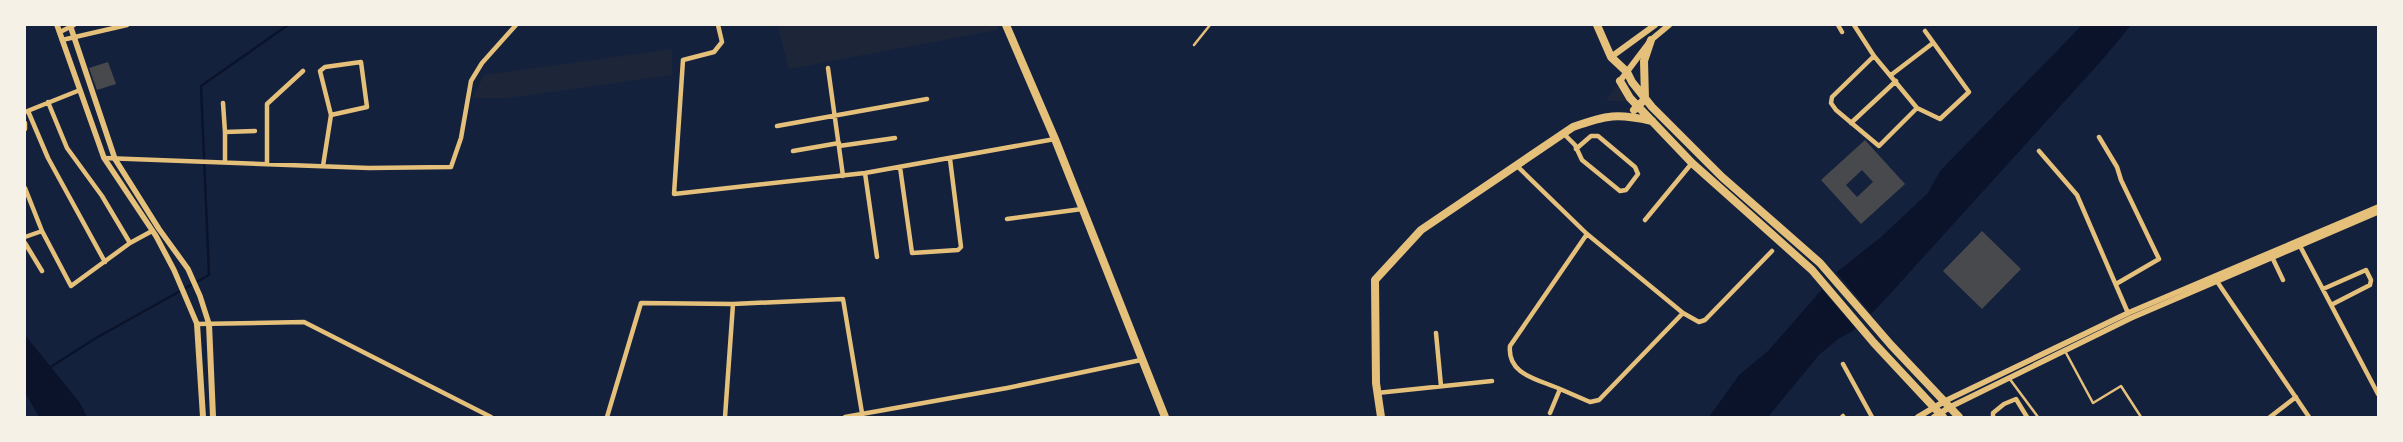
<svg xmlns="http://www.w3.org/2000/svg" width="2403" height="442" font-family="'Space Grotesk',sans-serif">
<rect width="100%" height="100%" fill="#14213d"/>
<path fill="#1d2539" d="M792,25H998L997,30L789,69L778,27Z
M672,49V75L509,98H472L484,75Z
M1620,80L1628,101H1606Z"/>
<path fill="#0b132b" d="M2082,25H2131L2103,59L1880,305L1853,331L1838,339L1819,355L1768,417H1709L1739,375L1769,350L1838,271L1881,237L1928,193L1940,171Z
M25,335L80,403L87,417H39L25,392Z"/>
<path fill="#14213d" d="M1835,271L1873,316L1858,331L1820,287Z"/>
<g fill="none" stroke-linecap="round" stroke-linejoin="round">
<path stroke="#0b132b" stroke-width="2.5" d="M49,368L96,338L209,275L201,86L288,25"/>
</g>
<path fill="#48494c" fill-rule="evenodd" d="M108,62L116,84L97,90L89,68Z
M1865,140L1905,184L1861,224L1821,180ZM1862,170L1873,182L1857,197L1846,185Z
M1982,231L2021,269L1982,309L1943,271Z"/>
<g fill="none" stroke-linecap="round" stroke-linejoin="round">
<path stroke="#e5c07b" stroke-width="2.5" d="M1194,45L1210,25
M2065,351L2093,403L2121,386L2141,417
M2009,378L2038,417"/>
<path stroke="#e5c07b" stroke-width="4.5" d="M718,25L722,42L714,52L683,60L674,194L865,173L1055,139
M1838,25L1842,32
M1854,25L1874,56L1917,108L1940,119L1969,92L1925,31
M60,32L74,25
M62,40L127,25
M1874,56L1832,97L1831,103L1836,110L1879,146L1917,108
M828,68L843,176
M1891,75L1933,43
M48,102L67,148L102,196L130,243
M223,103L225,132
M28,111L48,158L105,262
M25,112L80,90
M25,123V129
M1851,123L1896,81
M777,126L927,99
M1563,133L1575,145L1582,160L1620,191L1626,190L1638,174L1635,167L1598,136H1591L1576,149
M2099,137L2117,167L2121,180L2159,259L2116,284
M839,146L895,138
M793,151L839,143
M2039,151L2077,195L2128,313
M104,158L369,168L451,167L461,138L471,81L482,63L516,25
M225,162V132L255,131
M267,164V104L303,71
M1516,165L1587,234L1683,313L1699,322L1705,320L1772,251
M323,166L331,115L320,71L325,67L361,62L367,107L331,115
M900,167L912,253L958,250L961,247L950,159
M865,173L877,257
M25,188L42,231L71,286L130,243L152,231
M1007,219L1082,209
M1645,220L1692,163
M25,237L42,231
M25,243L42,271
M2300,246L2378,394
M2272,257L2283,280
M2216,280L2309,417
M2323,289L2366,270L2371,280L2370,285L2331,305
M197,324L304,322L491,417
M1436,333L1441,386
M1843,364L1872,417
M1560,389L1590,402L1599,400L1683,313
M1377,393L1492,381
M1550,413L1560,389C1538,379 1507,375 1510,346L1587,234
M607,417L641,303L733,304L843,299L862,413
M725,417L733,304
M845,417L1007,388L1141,360
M1842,417L1843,416
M1993,417V413L2004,404L2016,399L2027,417
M2270,417L2296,397"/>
<path stroke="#e5c07b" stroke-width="5.5" d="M57,25L104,158L156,236L174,270L197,324
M70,25L115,159L159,229L188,269L200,296L209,324
M1945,401L2128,313L2378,207
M1950,407L2131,318L2378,212"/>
<path stroke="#e5c07b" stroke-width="6" d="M1611,57L1655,25
M1620,81L1651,40L1669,25
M197,324L203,417
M209,324L213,417
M1918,417L1945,401
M1934,417L1950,407"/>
<path stroke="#e5c07b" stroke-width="8" d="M1006,25L1055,139L1165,417
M1597,25L1611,57L1627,72L1632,82L1652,107L1722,177L1820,263L1891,345L1959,417
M1620,81L1630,98L1692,163L1812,270L1874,343L1943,417
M1634,110L1645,99L1644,61L1651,40
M1381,417L1376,383L1375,280L1421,230L1573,127C1607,115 1617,113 1652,121"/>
</g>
<rect width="2403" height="442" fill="none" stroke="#f6f1e7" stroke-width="52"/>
</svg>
